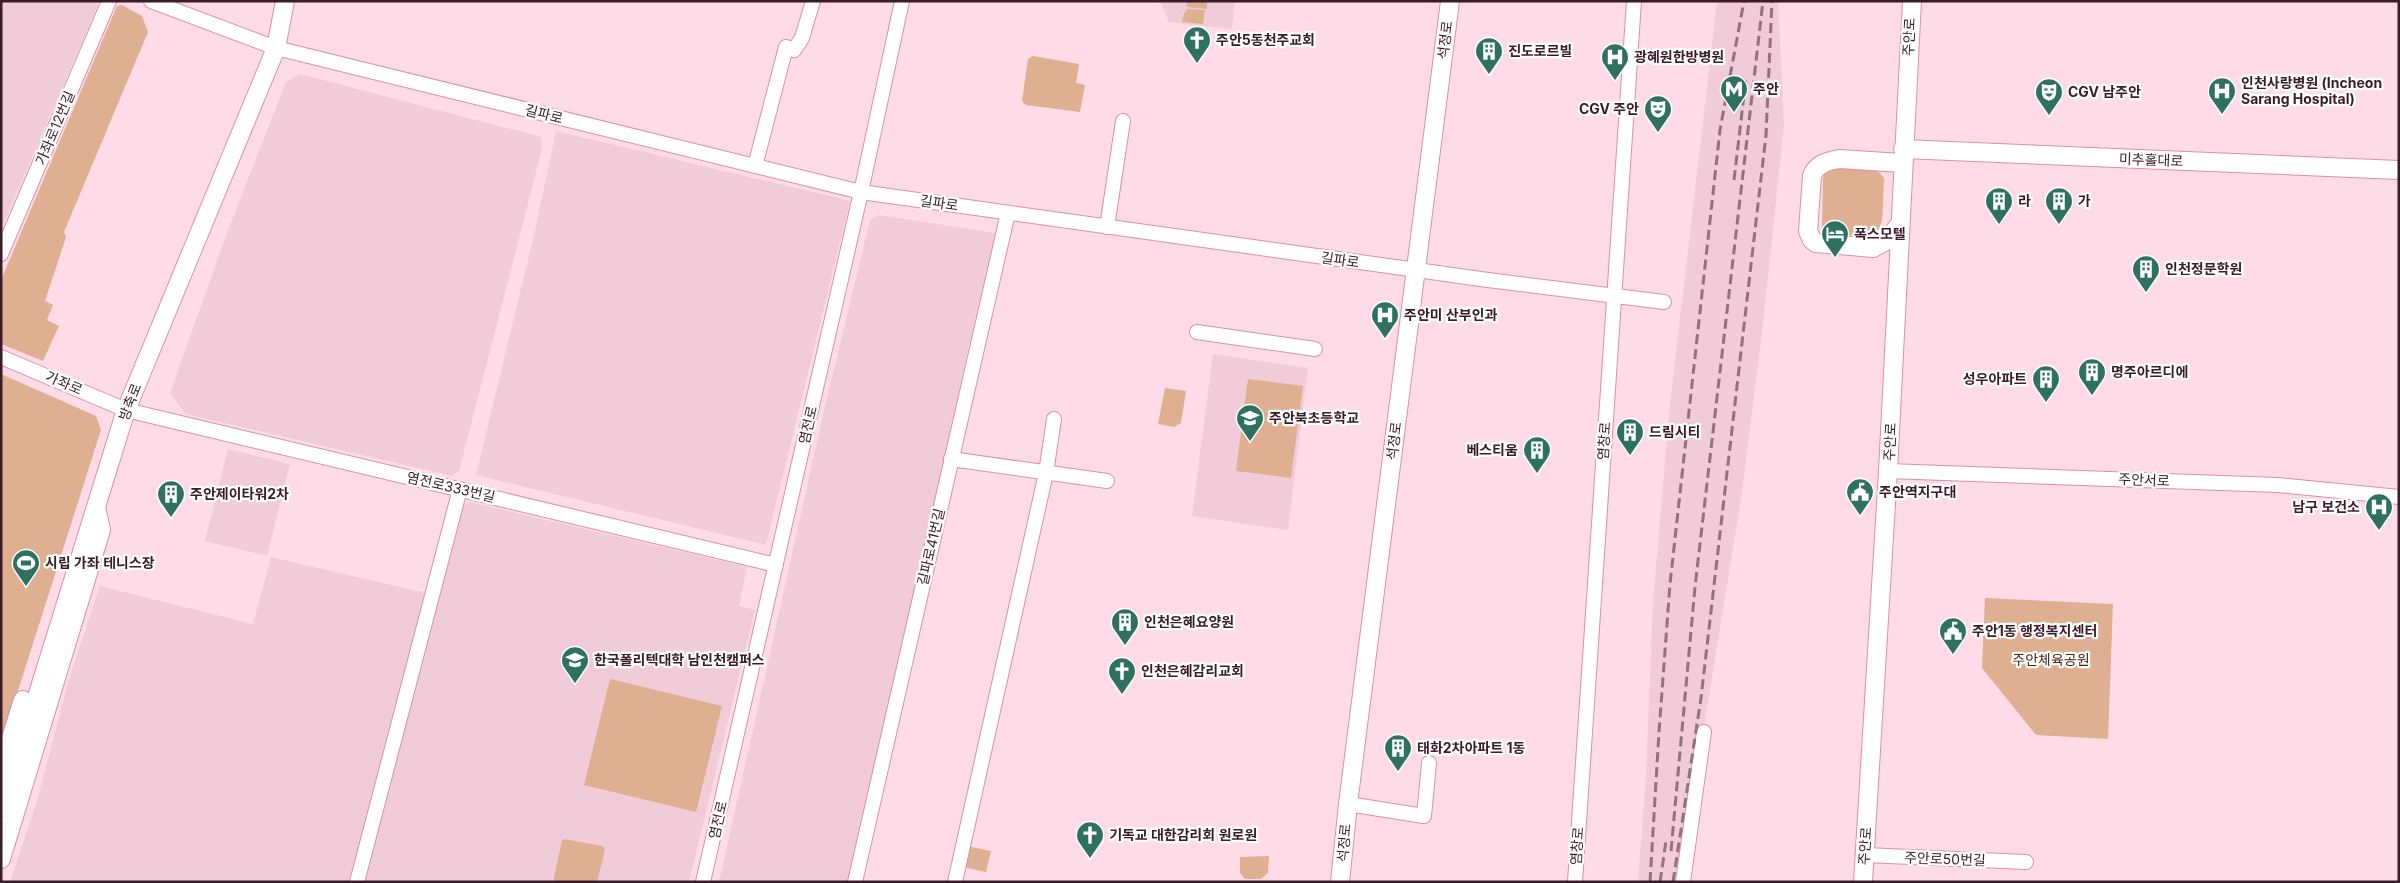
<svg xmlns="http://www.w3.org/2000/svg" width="2400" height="883" font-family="Inter,'Noto Sans KR',sans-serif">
<rect width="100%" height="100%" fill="#fedbe7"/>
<path fill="#f0cbd8" d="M1,1H94L98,5L1,229Z
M1157,1H1235L1232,29L1169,22L1161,3Z
M1717,1H1778L1784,125L1763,324L1742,492L1679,882H1638L1646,775L1653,601L1670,404Z
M300,74L541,137L542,149L459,471L452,476L186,414L170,393L227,233L286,82Z
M556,131L850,201L766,545L476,475L534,235Z
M878,215L996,233L966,358L851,882H719L823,415L870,220Z
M1213,354L1308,368L1288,530L1192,516Z
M228,449L290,464L267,556L205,541Z
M470,502L747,567L739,606L755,610L689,882H363L457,514L463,505Z
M271,557L425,593L400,699L349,882H10L37,801L69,679L100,586L253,624Z"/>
<path fill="#deaf90" d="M1186,1H1207V9L1187,7Z
M122,5L142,16L148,32L64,232L66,237L45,301L53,305L47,320L59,326L43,361L1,344V280L117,6Z
M1188,9L1205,10L1203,24L1182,22L1184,13Z
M1033,56L1079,64L1076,83L1085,85L1080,112L1026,105L1022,101L1028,59Z
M1831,167L1876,169L1884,178C1881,237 1890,240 1826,233L1822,229L1823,180L1824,174Z
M1,374L96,416L101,430L1,744Z
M1248,379L1303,386L1291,478L1236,471Z
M1165,388L1186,391L1181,423L1174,427L1158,424Z
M1985,598L2113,604L2108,739L2036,735L1982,668Z
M610,679L722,706L696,812L584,785Z
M564,839L602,846L605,849L597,882H553L562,841Z
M967,846L991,851L986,872L963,867Z
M1269,856L1268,873L1261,879H1245L1240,873V857Z"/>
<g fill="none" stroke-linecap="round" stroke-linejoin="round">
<g stroke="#dd8dad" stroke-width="16">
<path id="minor" d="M151,1L276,48L861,192L1488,280L1664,302
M755,166L786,47L794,50L802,38L813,1
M1107,227L1123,121
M1,254L109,1
M1197,332L1315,349
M1,357L126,410L776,565
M951,459L1107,481
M1888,471L2278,485L2399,497
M1348,804L1424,816L1429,763
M1865,855L2026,862
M357,882L460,489
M703,882L861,192L902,1
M855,882L1008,213
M955,882L1046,473L1054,419
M1575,882L1634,1
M1683,882L1704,732"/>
</g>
<g stroke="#dd8dad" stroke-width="20">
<path id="major" d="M1903,149L2399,170
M1900,224L1886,241L1873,248L1816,243L1812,240L1808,231L1812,176C1816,164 1828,161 1839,159L1902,163
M1,770L23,700
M1,813L126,410L276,48L285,1
M1,859L101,530L96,507
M1340,882L1348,804L1450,1
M1863,882L1888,471L1912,1"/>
</g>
<use href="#minor" stroke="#fff" stroke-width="14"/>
<use href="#major" stroke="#fff" stroke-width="18"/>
<path stroke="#93727f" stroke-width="3" stroke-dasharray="10 5" stroke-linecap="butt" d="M1734,180L1746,78
M1671,851L1695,587L1763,1
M1650,882L1659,732L1670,584L1720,130L1744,1
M1660,882L1666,841
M1673,882L1701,698L1766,135L1772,1"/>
</g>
<defs>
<g id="church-pin" transform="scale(1.4375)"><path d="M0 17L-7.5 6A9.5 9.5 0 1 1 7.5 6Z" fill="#2f7160" stroke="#fff"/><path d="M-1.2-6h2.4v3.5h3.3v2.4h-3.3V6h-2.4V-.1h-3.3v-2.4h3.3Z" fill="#fff"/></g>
<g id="building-pin" transform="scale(1.4375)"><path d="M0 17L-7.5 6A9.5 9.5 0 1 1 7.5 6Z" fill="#2f7160" stroke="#fff"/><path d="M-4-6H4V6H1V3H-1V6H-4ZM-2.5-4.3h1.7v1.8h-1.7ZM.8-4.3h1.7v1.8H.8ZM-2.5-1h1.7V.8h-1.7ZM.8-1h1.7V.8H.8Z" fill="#fff"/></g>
<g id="hospital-pin" transform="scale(1.4375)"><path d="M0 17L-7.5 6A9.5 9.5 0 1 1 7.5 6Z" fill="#2f7160" stroke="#fff"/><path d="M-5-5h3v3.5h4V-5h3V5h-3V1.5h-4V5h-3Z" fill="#fff"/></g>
<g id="metro-pin" transform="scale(1.4375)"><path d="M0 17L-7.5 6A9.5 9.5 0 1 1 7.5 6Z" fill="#2f7160" stroke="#fff"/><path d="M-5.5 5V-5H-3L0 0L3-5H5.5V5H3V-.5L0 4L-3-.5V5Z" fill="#fff"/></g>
<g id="theatre-pin" transform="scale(1.4375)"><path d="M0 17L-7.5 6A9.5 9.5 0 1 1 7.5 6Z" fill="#2f7160" stroke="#fff"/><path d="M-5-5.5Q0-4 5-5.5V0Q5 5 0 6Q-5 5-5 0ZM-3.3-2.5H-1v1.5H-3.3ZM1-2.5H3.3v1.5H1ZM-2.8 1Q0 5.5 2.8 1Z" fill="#fff"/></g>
<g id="hotel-pin" transform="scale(1.4375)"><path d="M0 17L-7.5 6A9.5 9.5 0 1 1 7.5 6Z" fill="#2f7160" stroke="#fff"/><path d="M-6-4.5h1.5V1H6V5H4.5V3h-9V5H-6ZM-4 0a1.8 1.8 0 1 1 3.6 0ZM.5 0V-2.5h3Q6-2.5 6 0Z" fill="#fff"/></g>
<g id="school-pin" transform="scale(1.4375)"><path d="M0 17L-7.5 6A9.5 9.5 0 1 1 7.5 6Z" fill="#2f7160" stroke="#fff"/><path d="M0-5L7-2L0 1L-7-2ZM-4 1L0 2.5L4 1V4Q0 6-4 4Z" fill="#fff"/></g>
<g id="civic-pin" transform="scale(1.4375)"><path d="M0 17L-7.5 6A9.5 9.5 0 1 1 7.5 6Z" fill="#2f7160" stroke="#fff"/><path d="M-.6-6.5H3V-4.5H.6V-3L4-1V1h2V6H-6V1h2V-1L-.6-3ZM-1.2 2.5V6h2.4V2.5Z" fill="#fff"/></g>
<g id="stadium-pin" transform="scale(1.4375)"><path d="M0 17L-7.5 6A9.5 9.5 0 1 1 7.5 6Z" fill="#2f7160" stroke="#fff"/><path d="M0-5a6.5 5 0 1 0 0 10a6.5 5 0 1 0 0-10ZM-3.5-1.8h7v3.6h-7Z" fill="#fff"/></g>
<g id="university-pin" transform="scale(1.4375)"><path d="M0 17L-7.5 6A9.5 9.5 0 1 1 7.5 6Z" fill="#2f7160" stroke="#fff"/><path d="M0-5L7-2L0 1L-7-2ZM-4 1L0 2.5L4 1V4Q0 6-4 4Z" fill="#fff"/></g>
</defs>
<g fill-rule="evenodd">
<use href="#church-pin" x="1197" y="40"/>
<use href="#building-pin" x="1489" y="51"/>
<use href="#hospital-pin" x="1615" y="57"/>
<use href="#metro-pin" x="1734" y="89"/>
<use href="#hospital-pin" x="2222" y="91"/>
<use href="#theatre-pin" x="2049" y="92"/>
<use href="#theatre-pin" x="1658" y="109"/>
<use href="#building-pin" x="1999" y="201"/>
<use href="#building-pin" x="2059" y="201"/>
<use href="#hotel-pin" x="1835" y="234"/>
<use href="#building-pin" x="2146" y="269"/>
<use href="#hospital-pin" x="1385" y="315"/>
<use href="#building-pin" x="2092" y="372"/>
<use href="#building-pin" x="2046" y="379"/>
<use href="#school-pin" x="1250" y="418"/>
<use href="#building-pin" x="1630" y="432"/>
<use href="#building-pin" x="1537" y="450"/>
<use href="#civic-pin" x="1860" y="492"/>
<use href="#building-pin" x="171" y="494"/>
<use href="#hospital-pin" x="2379" y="507"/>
<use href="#stadium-pin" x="26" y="563"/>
<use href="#building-pin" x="1125" y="622"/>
<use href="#civic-pin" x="1953" y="631"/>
<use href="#university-pin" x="575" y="660"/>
<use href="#church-pin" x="1122" y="671"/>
<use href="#building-pin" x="1398" y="748"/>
<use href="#church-pin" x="1090" y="835"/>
</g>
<g text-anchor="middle" stroke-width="4.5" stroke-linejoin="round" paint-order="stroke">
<g font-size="14" fill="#3a1b28" stroke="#fff">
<text transform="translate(1909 37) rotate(-87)" y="5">주안로</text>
<text transform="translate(1445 40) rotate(-83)" y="5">석정로</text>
<text transform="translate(544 114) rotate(14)" y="5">길파로</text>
<text transform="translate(55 128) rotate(-67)" y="5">가좌로12번길</text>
<text transform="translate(2151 160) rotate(2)" y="5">미추홀대로</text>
<text transform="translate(939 203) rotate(8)" y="5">길파로</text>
<text transform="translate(1340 260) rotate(8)" y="5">길파로</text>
<text transform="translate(64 383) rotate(23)" y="5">가좌로</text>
<text transform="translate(130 402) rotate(-69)" y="5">방축로</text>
<text transform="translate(808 425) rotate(-77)" y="5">염전로</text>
<text transform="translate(1394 441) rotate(-83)" y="5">석정로</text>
<text transform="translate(1604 441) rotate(-86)" y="5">염창로</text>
<text transform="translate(1890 442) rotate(-87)" y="5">주안로</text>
<text transform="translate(2144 480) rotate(2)" y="5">주안서로</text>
<text transform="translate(451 487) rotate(13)" y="5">염전로333번길</text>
<text transform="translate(931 547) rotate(-77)" y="5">길파로41번길</text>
<text transform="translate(718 820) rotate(-77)" y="5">염전로</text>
<text transform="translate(1344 843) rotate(-85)" y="5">석정로</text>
<text transform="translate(1577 846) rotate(-86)" y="5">염창로</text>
<text transform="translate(1865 846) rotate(-86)" y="5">주안로</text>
<text transform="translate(1945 859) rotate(2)" y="5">주안로50번길</text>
</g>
<g font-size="14" font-weight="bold" fill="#3a1b28" stroke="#fff" text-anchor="start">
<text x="1216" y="45">주안5동천주교회</text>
<text x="1508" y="56">진도로르빌</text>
<text x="1634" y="62">광혜원한방병원</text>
<text x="2241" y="88">인천사랑병원 (Incheon<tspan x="2241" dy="16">Sarang Hospital)</tspan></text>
<text x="1753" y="94">주안</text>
<text x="2068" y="97">CGV 남주안</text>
<text x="1639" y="114" text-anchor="end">CGV 주안</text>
<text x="2018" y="206">라</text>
<text x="2078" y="206">가</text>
<text x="1854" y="239">폭스모텔</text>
<text x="2165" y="274">인천정문학원</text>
<text x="1404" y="320">주안미 산부인과</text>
<text x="2111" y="377">명주아르디에</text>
<text x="2027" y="384" text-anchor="end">성우아파트</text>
<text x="1269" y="423">주안북초등학교</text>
<text x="1649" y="437">드림시티</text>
<text x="1518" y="455" text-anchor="end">베스티움</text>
<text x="1879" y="497">주안역지구대</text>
<text x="190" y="499">주안제이타워2차</text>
<text x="2360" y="512" text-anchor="end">남구 보건소</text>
<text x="45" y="568">시립 가좌 테니스장</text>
<text x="1144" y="627">인천은혜요양원</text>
<text x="1972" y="636">주안1동 행정복지센터</text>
<text x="594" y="665">한국폴리텍대학 남인천캠퍼스</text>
<text x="1141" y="676">인천은혜감리교회</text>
<text x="1417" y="753">태화2차아파트 1동</text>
<text x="1109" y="840">기독교 대한감리회 원로원</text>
</g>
<g font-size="14" fill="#44250f" stroke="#fff">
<text x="2051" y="665">주안체육공원</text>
</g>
</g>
<rect width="2400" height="883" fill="none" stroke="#3a1b28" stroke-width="5"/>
</svg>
